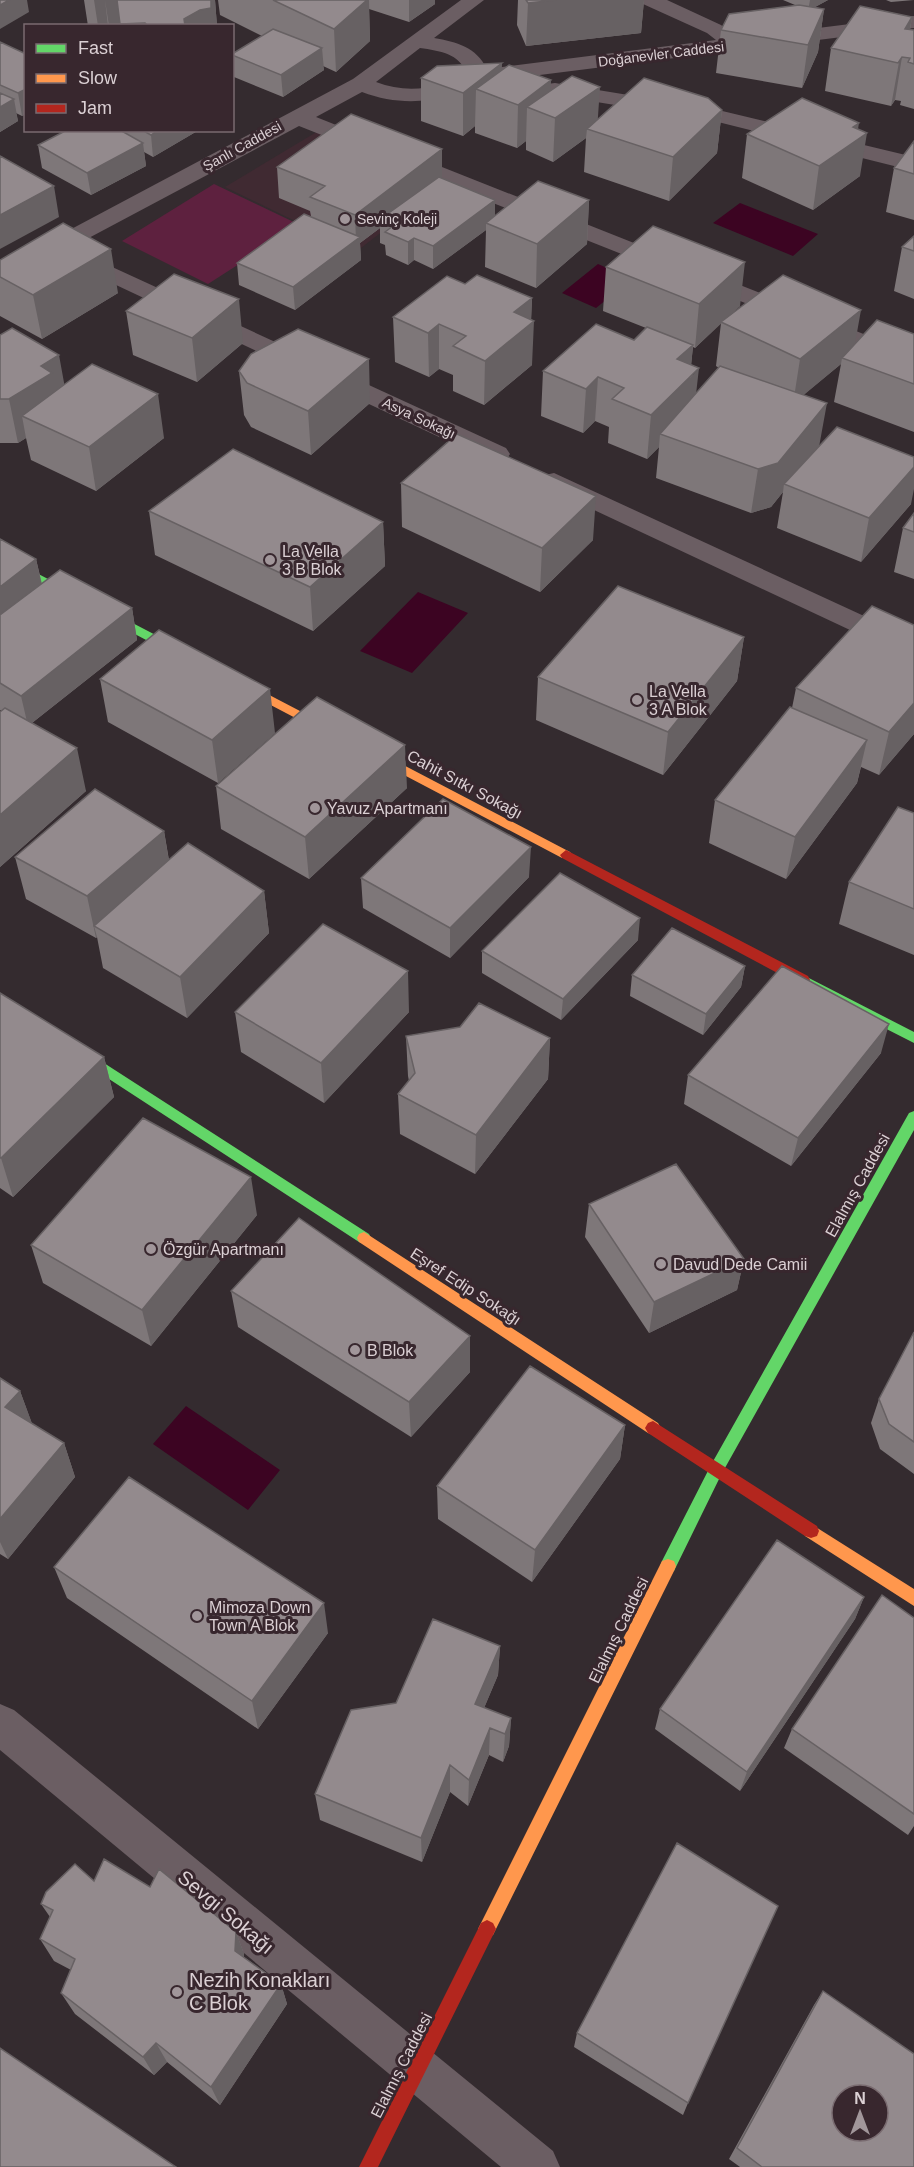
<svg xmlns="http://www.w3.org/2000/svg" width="914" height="2167" font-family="Arial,sans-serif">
<rect width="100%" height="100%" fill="#342b2f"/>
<path fill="#402a32" d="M320,130L448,181L357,251L225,187Z"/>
<path fill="#5e213f" d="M214,184L300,225L208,284L122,241Z"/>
<path fill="#3c0422" d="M740,203L818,234L793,256L713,223Z
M598,264L632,279L596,308L562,293Z
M418,592L468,613L412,673L360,651Z
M186,1406L280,1470L248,1510L153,1444Z"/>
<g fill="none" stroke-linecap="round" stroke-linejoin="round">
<path fill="#6b5e63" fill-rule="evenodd" d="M461,0H484L434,38C457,42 476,47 487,69L716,40L707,33L643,4L640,0H667L721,25L738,38L914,16V28L484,82C445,102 404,108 362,92L316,117L914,354V370L299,126L8,281L0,283V267L353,79ZM420,48C440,51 459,53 467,74C438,89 407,94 376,82Z
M555,83L714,109L914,157V171L714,121L547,94L544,89L547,84Z
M73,249L506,448L510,454L506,460L497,462L488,460L65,261L61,256L65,251Z
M554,473L914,639V660L545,487L541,481L545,475Z
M0,1704L14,1710L553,2151L560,2167H501L0,1750Z"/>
<path fill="#63d668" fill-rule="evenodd" d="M0,554L194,655L196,658L190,662L186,661L0,563Z
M803,975L914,1032V1043L798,984L796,980L798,976Z
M0,996L369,1234L371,1238L369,1242L364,1244L359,1242L0,1008Z
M914,1111V1130L721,1475L674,1571L668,1573L662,1571L660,1566L662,1561L711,1465L909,1113Z"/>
<path fill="#ff974d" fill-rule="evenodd" d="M233,676L570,852L572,855L570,858H562L229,683L227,680Z
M364,1232L658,1423L661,1428L658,1433L653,1435L648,1433L359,1242L357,1238L359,1234Z
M811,1524L914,1589V1606L805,1536L803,1531L805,1526Z
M668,1559L674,1561L676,1566L674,1571L493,1935L487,1938L481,1935L478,1929L662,1561Z"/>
<path fill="#b3261e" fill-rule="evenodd" d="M566,850L808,976L810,980L808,984H798L562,858L560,855Z
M653,1421L817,1526L819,1531L817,1536L811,1538L805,1536L648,1433L645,1428L648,1423Z
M487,1920L493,1923L496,1929L493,1935L378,2167H359L481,1923Z"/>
</g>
<path fill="#7e7779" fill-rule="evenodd" d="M84,0H215L217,26H88Z
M218,0H435V4L409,22L369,9L370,41L336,72L323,66L324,70L283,97L234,77L232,54L262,36L220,15Z
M518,0H644L641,33L526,46L517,25Z
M783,0H828L815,7L824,9L818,52L802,88L716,73L721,30L795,5Z
M886,0H914L891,2Z
M912,17L910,30H914V109L900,105L901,101L895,100L891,106L825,91L831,48Z
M0,42L26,54V114L22,116L16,113L18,121L0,132Z
M502,70L551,91L598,119L722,110L717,153L669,201L584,172L586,138L553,162L526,150V141L517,148L475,133V126L463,136L421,121V78Z
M858,129L860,176L813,210L742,178L747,134Z
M67,130H199L153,157L144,152L146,166L91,195L42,168L38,145Z
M914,141V220L886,212L894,168Z
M277,167L442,178L495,216L589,200L587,244L536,288L485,267L486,230L433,269L414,260L408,265L386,255L385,245L380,243V228L360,243L361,260L295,310L239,285L237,263L311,216L310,211L279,198Z
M914,236V299L894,291L902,247Z
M0,260L118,293L42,339L0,316Z
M606,267L740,306L726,319L855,344L914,334V432L834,402L841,364L803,395L819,446L911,504L861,562L777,528L783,492L771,507L751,513L656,478L659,447L647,459L608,443L609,427L595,421L583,433L541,416L543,371L634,340L646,328L603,311ZM721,323L716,366L719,368L696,393L691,365L693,347L695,348Z
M465,284L532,298L531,320L532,365L484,405L453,391V375L439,369L429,377L395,362L393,317Z
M126,311L243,343L197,382L133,355Z
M0,335L64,384L164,438L96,491L31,460L26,438L18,443H0Z
M239,371L370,403L311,455L251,427L244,415Z
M401,483L593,540L540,592L402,527Z
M149,511L383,522L385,566L313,631L155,555Z
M914,513V579L894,572L903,528Z
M0,539L36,559L42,584L132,608L137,640L32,723L86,791L0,867V712L2,711L0,710Z
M744,637L737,681L663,775L536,720L538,677Z
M100,679L275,733L218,783L108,722Z
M796,688L914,734L879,775L861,767L857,783L786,879L709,843L715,800L792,708Z
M216,786L407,788L309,879L221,829Z
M914,813V955L839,924L849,882Z
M164,831L169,860L264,891L269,933L187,1018L103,968L97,937L96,938L26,899L15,857Z
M529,877L450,958L363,908L361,878Z
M638,940L561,1020L482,973V951Z
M745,966L741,987L703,1035L630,996L632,975Z
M0,993L104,1057L114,1097L13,1197L0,1188Z
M235,1012H409L324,1103L241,1052Z
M406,1036L550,1038L548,1079L475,1174L400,1134L398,1094L409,1081L408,1076Z
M881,1053L791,1166L684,1104L688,1075Z
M589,1204L744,1259L737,1290L649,1333L585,1237Z
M257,1215L151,1346L43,1283L31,1245Z
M231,1291L470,1336V1372L411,1437L238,1327Z
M914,1332V1474L880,1449L871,1423L879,1399Z
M0,1378L20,1391L32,1424L64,1443L75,1477L8,1559L0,1554Z
M625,1425L620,1459L532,1582L438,1519L437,1486Z
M54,1567L328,1633L258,1729L67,1598Z
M864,1597L855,1619L740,1791L655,1729L660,1709Z
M914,1618V1826L908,1835L784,1748L792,1729Z
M500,1646L498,1675L484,1708L511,1718L509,1746L503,1762L489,1755L468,1806L450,1792L422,1862L320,1820L315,1794L396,1703Z
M94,1881L150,1887L236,1932L244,1954V1957L281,1984L287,2004L220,2105L167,2062L154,2075L75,2014L61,1993L71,1970L54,1961L40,1939L50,1917L41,1904Z
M823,1991L914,2167H740L729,2159L814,2005Z
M577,2033L688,2103L683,2115L574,2047Z"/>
<path fill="#676163" d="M9,0H27L29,12L0,29V5Z
M94,0H105L108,26H98Z
M105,0H118L120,26H109Z
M189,0H215L217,26H184V19Z
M367,0H369L370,41L336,72L334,29Z
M409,0H435V4L409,22Z
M556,0H644L641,33L526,46L528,3Z
M810,0H828L808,11Z
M824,9L818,52L802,88L808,45Z
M912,17L905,57H902L895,100L891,106L905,29Z
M322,48L324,70L283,97L281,75Z
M502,63L501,99L476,89L475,126L463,136V93Z
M551,80L550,116L527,107L526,141L517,148L518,105Z
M600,87L597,131L587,129L586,138L553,162L555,118Z
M26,89V114L22,116L18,93Z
M14,99L18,121L0,132V107Z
M722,110L717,153L669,201L673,157Z
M859,123L856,141L867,133L860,176L813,210L819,166L853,127Z
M158,130H199L153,157L151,135Z
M143,143L146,166L91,195L87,173Z
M442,149V180L379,220L380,228L360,243L361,260L295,310L293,287L356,240L355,215Z
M54,186L59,217L0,249V215Z
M495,200V223H486V230L433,269V246Z
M589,200L587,244L536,288L537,244Z
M414,238V260L408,265V242Z
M111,249L118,293L42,339L33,295Z
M745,262L740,306L695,348L699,304Z
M532,298L531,323L534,321L532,365L484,405L485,361L514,312Z
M239,299L243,343L197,382L192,338Z
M861,310L853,355L842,358L841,364L793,404L800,359Z
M439,324V369L429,377L428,333Z
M693,345L690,378L699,368L694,412L660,434L659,447L647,459L651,415L677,359Z
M59,355L67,399L22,416L26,438L18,443L9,399L41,366Z
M369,359L370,403L311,455L308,411Z
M598,377L595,421L583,433L586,389Z
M158,394L164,438L96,491L89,447Z
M827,403L819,447L784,484L783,492L771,507L751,513L758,469Z
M914,467V489L911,504L861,562L869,518Z
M596,496L593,540L540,592L542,548Z
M383,522L385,566L313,631L310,587Z
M36,559L46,603L0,638V587Z
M132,608L137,640L28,726L21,696Z
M744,637L737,681L663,775L668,732Z
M270,689L275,733L218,783L212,740Z
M914,703V734L879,775L889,732Z
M867,740L857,783L786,879L795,837Z
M405,745L407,788L309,879L305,837Z
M77,748L86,791L0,867V815Z
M164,831L171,874L94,926L97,937L96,938L87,896Z
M531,847L529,877L450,958V928Z
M264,891L269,933L187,1018L180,977Z
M640,918L638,940L561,1020L563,999Z
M745,966L741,987L703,1035L706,1014Z
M408,971L409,1012L324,1103L321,1063Z
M889,1024L881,1053L791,1166L798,1138Z
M550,1038L548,1079L475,1174L476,1135Z
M104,1057L114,1097L13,1197L1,1158Z
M251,1177L257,1215L151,1346L142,1310Z
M744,1259L737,1290L649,1333L654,1302Z
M470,1336V1372L411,1437L409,1402Z
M20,1391L33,1426L5,1407Z
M625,1425L620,1459L532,1582L535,1550Z
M64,1443L75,1477L8,1559L0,1542V1519Z
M864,1597L855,1619L740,1791L747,1772Z
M324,1603L328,1633L258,1729L252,1701Z
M500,1646L498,1675L474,1732L475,1704Z
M511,1718L509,1746L503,1762L505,1734Z
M490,1728L489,1755L468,1806L469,1780Z
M450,1765V1792L422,1862L421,1838Z
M236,1932L244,1954L243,1973L235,1951Z
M281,1984L287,2004L220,2105L211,2087Z
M156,2043L167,2062L154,2075L143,2057Z"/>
<path fill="#938a8d" stroke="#676163" stroke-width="1.5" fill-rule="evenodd" d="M0,0H9L0,5Z
M117,0H211V8L200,10L184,19L185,26H148L145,23L120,24Z
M273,0H367L334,29Z
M526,0H556L528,3Z
M799,5L824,9L808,45L721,30L729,14Z
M860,6L912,17L905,29L914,30V64L908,62L910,58L902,57L898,63L831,48Z
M273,29L322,48L281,75L232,55V54Z
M0,42L26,54V89L18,93L0,85Z
M502,63L463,93L421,78L437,66Z
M509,65L551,80L518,105L476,89Z
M572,76L600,87L555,118L527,107Z
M644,78L708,98L722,110L673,157L587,129Z
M0,93L14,99L0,107Z
M802,98L859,123L853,127L867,133L819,166L747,134Z
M351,114L442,149L355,215L310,197L325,186L277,167Z
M67,130H120L143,143L87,173L38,145Z
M142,130H158L151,135Z
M914,141V174L894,168Z
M0,156L54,186L0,215Z
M439,177L495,200L433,246L414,238L408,242L385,232L393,226L379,220Z
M538,181L589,200L537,244L486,223Z
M304,214L360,237L293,287L237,263Z
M63,223L111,249L33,295L0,277V260Z
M653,226L745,262L699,304L606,267Z
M914,236V251L902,247Z
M174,274L239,299L192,338L126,311Z
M477,275L532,298L514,312L534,321L485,361L453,346L466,336L439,324L428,333L393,317L447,276L465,284Z
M783,275L861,310L800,359L721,322Z
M877,320L914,334V384L842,358Z
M596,324L634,340L647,327L693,345L677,359L699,368L651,415L612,399L624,388L598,377L586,389L543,371Z
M12,328L59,355L41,366L52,373L9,399H0V335Z
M298,329L369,359L308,411L247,383L239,371L251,354Z
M92,364L158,394L89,447L22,416Z
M720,366L827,403L778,463L758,469L660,434Z
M837,427L914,457V467L869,518L784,484Z
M457,434L596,496L542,548L401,483Z
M233,449L383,522L310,587L149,511Z
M914,513V532L903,528Z
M0,539L36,559L0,587Z
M60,570L132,608L21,696L0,683V615Z
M618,586L744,637L668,732L538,677Z
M872,606L914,625V703L889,732L796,688Z
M159,630L270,689L212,740L100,679Z
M317,697L405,745L305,837L216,786Z
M790,707L867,740L795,837L715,800Z
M5,708L77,748L0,815V712Z
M95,789L164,831L87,896L15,857Z
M443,799L531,847L450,928L361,878Z
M898,807L914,813V909L849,882Z
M188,843L264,891L180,977L94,926Z
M560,873L640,918L563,999L482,951Z
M323,924L408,971L321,1063L235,1012Z
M672,928L745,966L706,1014L632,975Z
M782,966L889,1024L798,1138L688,1075Z
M0,993L104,1057L1,1158H0Z
M479,1003L550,1038L476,1135L398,1094L415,1073L406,1036L460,1027Z
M143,1118L251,1177L142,1310L31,1245Z
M676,1164L744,1259L654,1302L589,1204Z
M299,1218L470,1336L409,1402L231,1291Z
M914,1332V1442L889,1424L879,1399Z
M530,1366L625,1425L535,1550L437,1486Z
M0,1378L20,1391L5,1407L64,1443L0,1519Z
M129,1477L324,1603L252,1701L54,1567Z
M777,1540L864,1597L747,1772L660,1709Z
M882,1595L914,1618V1814L792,1729Z
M433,1619L500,1646L475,1704L511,1718L505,1734L490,1728L469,1780L450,1765L421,1838L315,1794L351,1710L396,1703Z
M677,1843L778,1906L688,2103L577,2033Z
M104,1859L150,1887L159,1869L236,1932L235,1951L281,1984L211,2087L156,2043L143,2057L61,1993L75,1959L40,1939L53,1910L41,1904L46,1892L75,1864L94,1881Z
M823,1991L914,2054V2167H762L737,2148ZM842,2095H878V2131H842Z
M0,2048L176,2167H0Z"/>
<g fill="#a1969a" stroke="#38272e" stroke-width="2">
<circle cx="345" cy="219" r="6"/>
<circle cx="270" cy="560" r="6"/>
<circle cx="637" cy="700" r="6"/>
<circle cx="315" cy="808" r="6"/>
<circle cx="151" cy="1249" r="6"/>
<circle cx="661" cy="1264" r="6"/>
<circle cx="355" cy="1350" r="6"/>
<circle cx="197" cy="1616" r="6"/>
<circle cx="177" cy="1992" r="6"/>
</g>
<g text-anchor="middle" stroke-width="6" stroke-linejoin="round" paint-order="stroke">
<g font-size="14" fill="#dbd0d4" stroke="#38272e">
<text transform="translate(661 54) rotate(-7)" y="5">Doğanevler Caddesi</text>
<text transform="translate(242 146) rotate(-29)" y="5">Şanlı Caddesi</text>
<text transform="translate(419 418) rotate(25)" y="5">Asya Sokağı</text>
</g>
<g font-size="14" fill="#dbd0d4" stroke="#38272e" text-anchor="start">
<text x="357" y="224">Sevinç Koleji</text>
</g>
<g font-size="16" fill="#dbd0d4" stroke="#38272e" text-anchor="start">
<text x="282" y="557">La Vella<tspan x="282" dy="18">3 B Blok</tspan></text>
<text x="649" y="697">La Vella<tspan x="649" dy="18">3 A Blok</tspan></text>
<text x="327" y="814">Yavuz Apartmanı</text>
<text x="163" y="1255">Özgür Apartmanı</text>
<text x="673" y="1270">Davud Dede Camii</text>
<text x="367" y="1356">B Blok</text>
<text x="209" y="1613">Mimoza Down<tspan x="209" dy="18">Town A Blok</tspan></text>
</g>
<g font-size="16" fill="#dbd0d4" stroke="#38272e">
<text transform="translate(465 784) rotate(28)" y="6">Cahit Sıtkı Sokağı</text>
<text transform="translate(857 1185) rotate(-61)" y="6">Elalmış Caddesi</text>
<text transform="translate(466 1286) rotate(33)" y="6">Eşref Edip Sokağı</text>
<text transform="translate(618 1630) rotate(-64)" y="6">Elalmış Caddesi</text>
<text transform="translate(401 2065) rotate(-63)" y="6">Elalmış Caddesi</text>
</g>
<g font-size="20" fill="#dbd0d4" stroke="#38272e">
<text transform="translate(226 1912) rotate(40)" y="7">Sevgi Sokağı</text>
</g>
<g font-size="20" fill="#dbd0d4" stroke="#38272e" text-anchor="start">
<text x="189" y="1987">Nezih Konakları<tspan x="189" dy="23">C Blok</tspan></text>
</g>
</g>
<rect x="24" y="24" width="210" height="108" fill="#38272e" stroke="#796b70" stroke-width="1.5"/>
<rect x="36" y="44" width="30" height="9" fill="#63d668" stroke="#796b70" stroke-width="1.5"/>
<text x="78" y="54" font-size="18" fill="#dbd0d4">Fast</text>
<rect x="36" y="74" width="30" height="9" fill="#ff974d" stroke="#796b70" stroke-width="1.5"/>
<text x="78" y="84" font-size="18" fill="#dbd0d4">Slow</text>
<rect x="36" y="104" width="30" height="9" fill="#b3261e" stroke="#796b70" stroke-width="1.5"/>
<text x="78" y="114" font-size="18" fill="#dbd0d4">Jam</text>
<g transform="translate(860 2113)"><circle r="28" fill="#38272e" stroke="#796b70" stroke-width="1.5"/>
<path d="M0-4.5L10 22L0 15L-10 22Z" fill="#a1969a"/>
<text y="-9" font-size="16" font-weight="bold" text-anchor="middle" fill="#dbd0d4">N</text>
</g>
</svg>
